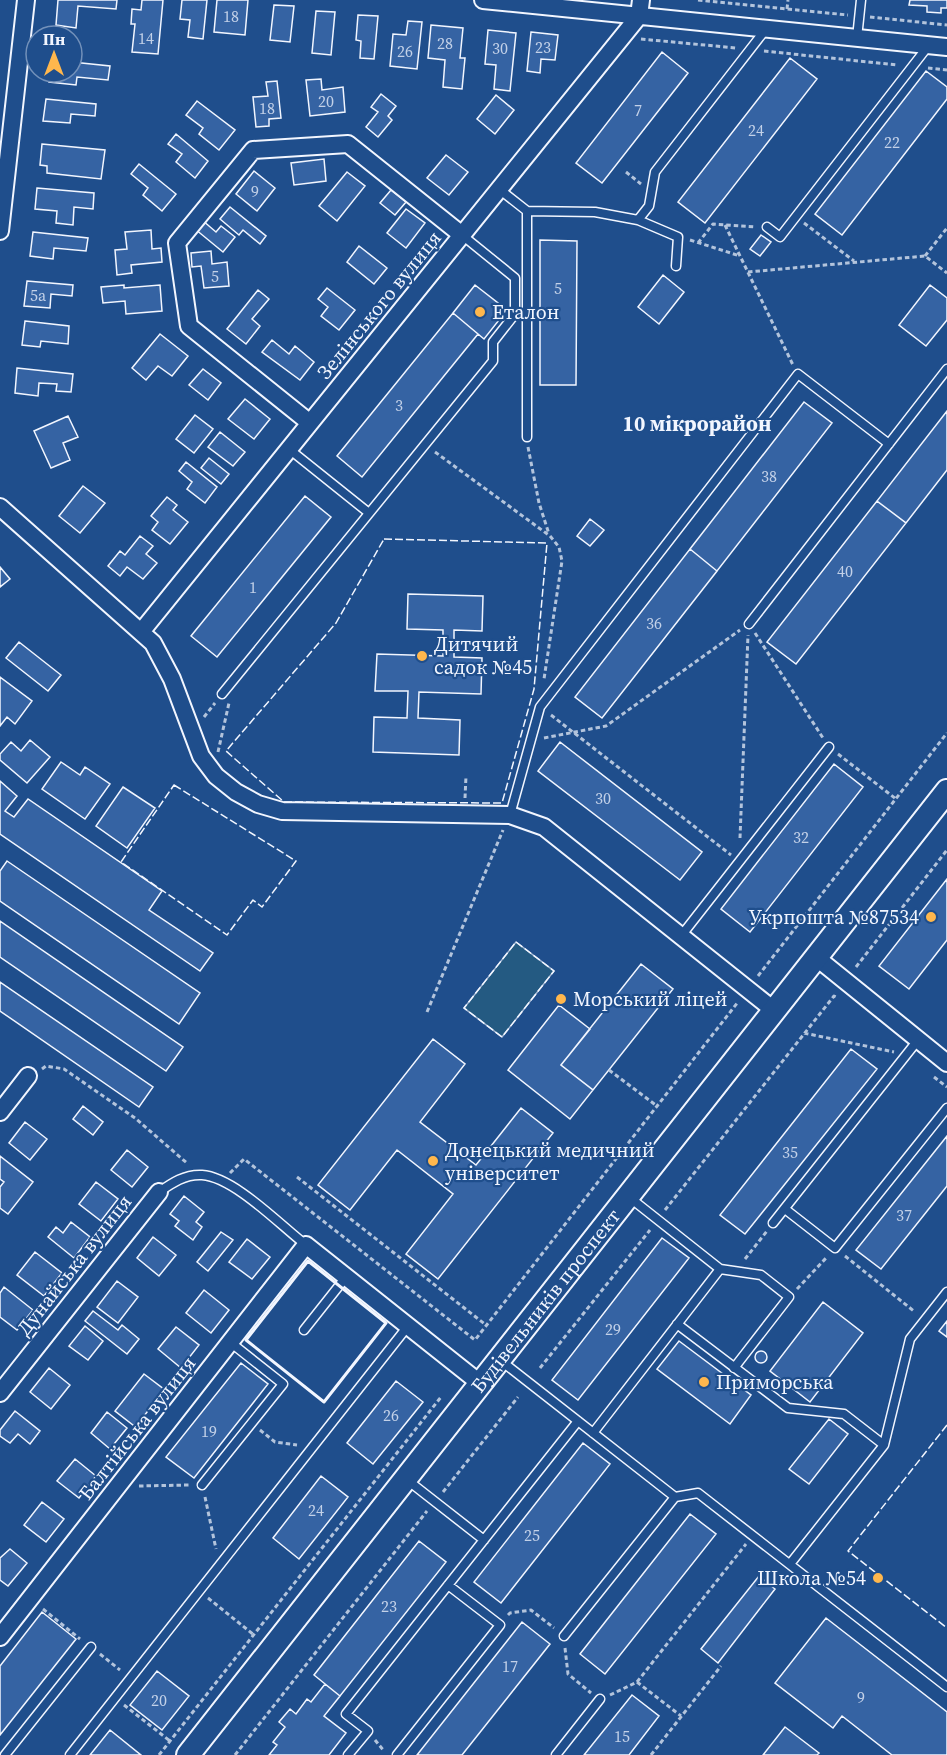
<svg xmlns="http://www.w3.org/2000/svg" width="947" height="1755" font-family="'Source Serif 4',serif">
<rect width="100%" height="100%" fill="#1f4e8c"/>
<path fill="#245a82" stroke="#a8bbd7" stroke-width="1.5" d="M516,942L554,971L502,1037L464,1008Z"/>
<path fill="#3563a3" stroke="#f2f6ff" stroke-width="1.5" d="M58,0H117L116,9L78,6L76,28L56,25Z
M142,0H163L158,54L132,52L135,24H131L132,9L141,10Z
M182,0H207L203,39L188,37L190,20L180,19Z
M217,0H248L245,35L214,32Z
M910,0H947V8H941V13L927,12V6L909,5Z
M274,5L294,6L290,42L270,40Z
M316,11L335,12L331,55L312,53Z
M358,15L378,16L374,59L360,58L361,41L356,40Z
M408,21L422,22L417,69L390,66L393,34L406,35Z
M431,25L463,28L460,58H465L462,89L443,87L445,60L428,58Z
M488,30L516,33L510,91L494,89L496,65L485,64Z
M531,32L558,35L555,60L541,59L540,73L527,71Z
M662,52L688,73L602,183L576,163Z
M790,58L817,79L705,223L678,202Z
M72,62L110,66L108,80L77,77L76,85L49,82L50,72H72Z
M926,71L947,87V99L842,235L815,214Z
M321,79L322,90L343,87L345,112L310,116L306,80Z
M277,81L281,118L269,119V126L256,127L253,97L268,96L266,82Z
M381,94L396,106L388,116L392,120L378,137L366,127L378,112L371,107Z
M496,95L514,110L495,134L477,119Z
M46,99L96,104L95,116L71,114L70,123L43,121Z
M197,101L235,130L219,150L199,134L203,128L186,115Z
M176,134L208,161L195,178L176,162L182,154L168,144Z
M42,144L105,150L101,179L47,173V166L40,165Z
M446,155L468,172L449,195L427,178Z
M324,159L326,181L294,185L291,163Z
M139,164L176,194L162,211L143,195L148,188L131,174Z
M254,171L275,188L257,211L236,194Z
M347,172L365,186L337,221L319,206Z
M37,188L94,193L93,209L74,207L73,225L56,223L57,211L35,209Z
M391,190L406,202L395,215L380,203Z
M230,207L266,236L260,244L243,230L239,235L220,219Z
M406,209L425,223L406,248L387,233Z
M202,220L216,232L221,226L235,237L223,252L195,229Z
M151,230L152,249L161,248L162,262L131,265L132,273L117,275L115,250L127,249L125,232Z
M33,232L88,238L86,251L54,248L53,259L30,256Z
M761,235L771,242L760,256L750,249Z
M540,240L577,241L576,385H540Z
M359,246L387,268L374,284L347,262Z
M211,251L212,264L227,262L229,286L204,288L201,266L192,267L191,253Z
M663,275L684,292L659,324L638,307Z
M27,281L73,285L72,296L51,294L50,308L24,306Z
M124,285V288L160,285L162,311L126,314L125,301L103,303L101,287Z
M475,285L507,310L484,339L453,313Z
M930,285L947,298V320L926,346L899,325Z
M327,288L355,310L339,330L321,316L328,307L318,299Z
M258,290L269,299L252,319L260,326L246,344L227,329Z
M453,313L478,334L362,477L337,456Z
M25,321L69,326L68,344L41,341L40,347L22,345Z
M160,334L188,356L172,376L158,366L146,380L132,368Z
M272,340L289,354L295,346L314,362L300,380L262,352Z
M17,368L73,374L71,392L56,391L57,384L39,383L38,396L15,393Z
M203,369L221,383L208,400L189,385Z
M245,399L270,419L254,439L228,419Z
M804,402L832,423L717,571L690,549Z
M947,411V470L906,523L877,501Z
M195,415L213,429L194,453L176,439Z
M68,416L78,437L63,443L70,460L51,468L34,431Z
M220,432L245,452L233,466L208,447Z
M209,458L229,474L221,484L201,468Z
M186,462L217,487L205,503L187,489L192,482L179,471Z
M83,486L105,503L80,533L59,516Z
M305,496L331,517L217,657L191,636Z
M167,497L177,505L173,510L188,522L170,544L152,530L158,522L151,516Z
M877,501L906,523L796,664L767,642Z
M590,519L604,530L590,546L577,536Z
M140,536L153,546L146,554L157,563L143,579L127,567L120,576L108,566L120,551L125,555Z
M690,549L717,571L602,718L575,697Z
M0,567L10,579L0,587Z
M408,594L483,596L482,631L454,630V657L482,658L481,694L419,692L418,718L460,720L459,755L373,752L374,717L407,718L408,691H375L377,654L443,656V630L407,629Z
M19,642L61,675L48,691L6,658Z
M0,677L32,701L15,724L7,717L0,726Z
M30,740L50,757L27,783L0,760V754L11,742L21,751Z
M560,742L702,852L680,880L538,771Z
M61,762L80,775L85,767L110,784L85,819L42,789Z
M834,764L863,787L750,932L721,909Z
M0,781L17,796L5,811L14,817L28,799L162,891L149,910L213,953L200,971L0,834Z
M123,787L155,808L127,848L96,826Z
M7,861L200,993L179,1024L0,901V871Z
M947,879V940L909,989L879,966Z
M0,921L183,1047L166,1071L0,957Z
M641,964L673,989L593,1090L561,1065Z
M0,982L153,1087L139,1107L0,1011Z
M559,1005L590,1029L561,1065L593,1090L570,1119L508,1070Z
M433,1039L465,1064L420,1122L476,1165L521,1108L553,1133L438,1279L406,1254L453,1194L397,1150L350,1210L318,1185Z
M851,1049L877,1069L745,1234L720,1215Z
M83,1106L103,1122L93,1135L73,1119Z
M25,1122L47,1139L30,1160L9,1143Z
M947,1136V1186L881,1269L856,1250Z
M127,1150L148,1167L132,1187L111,1170Z
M0,1156L33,1182L8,1214L0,1208V1187L4,1182L0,1179Z
M96,1182L118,1199L101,1221L79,1204Z
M184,1196L204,1212L196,1222L202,1227L193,1240L175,1226L179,1221L170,1214Z
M71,1222L90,1237L74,1258L48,1237L56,1227L63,1233Z
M221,1232L233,1240L208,1271L197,1262Z
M153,1237L176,1255L159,1276L137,1258Z
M662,1238L689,1258L578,1400L552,1380Z
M247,1239L270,1257L252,1279L229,1262Z
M35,1252L62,1273L44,1296L17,1275Z
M117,1281L138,1297L118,1323L97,1307Z
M4,1287L33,1310L17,1330L0,1317V1293Z
M204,1290L229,1310L211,1333L186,1313Z
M823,1302L863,1333L810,1402L770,1371Z
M93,1311L118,1330L122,1325L139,1339L127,1354L85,1321Z
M947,1321V1337L939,1331Z
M85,1326L103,1341L88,1360L69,1346Z
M176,1327L199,1345L181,1368L158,1349Z
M679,1341L751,1395L730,1424L657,1369Z
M755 1357a6 6 0 1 1 12 0a6 6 0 1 1-12 0Z
M241,1363L268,1384L194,1478L166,1457Z
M49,1368L70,1385L51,1409L30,1392Z
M144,1374L165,1390L143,1417L150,1422L142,1432L115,1411Z
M396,1381L423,1402L373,1464L347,1443Z
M15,1411L40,1431L30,1444L18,1434L10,1443L0,1436V1430Z
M107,1412L127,1428L110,1449L91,1433Z
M829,1419L848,1434L809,1484L789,1469Z
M583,1443L610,1464L501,1603L474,1582Z
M75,1459L96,1476L79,1498L57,1481Z
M321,1476L348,1497L299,1559L273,1538Z
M42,1502L64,1519L46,1542L24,1525Z
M690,1514L716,1534L605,1674L580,1654Z
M419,1541L446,1562L340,1696L314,1675Z
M10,1549L27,1563L8,1586L0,1580V1558Z
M759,1576L775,1589L718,1663L701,1649Z
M42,1612L76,1639L0,1735V1666Z
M826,1618L947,1712V1755H892L842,1716L833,1728L775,1683Z
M522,1622L550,1644L462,1755H417Z
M157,1671L189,1696L162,1730L130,1705Z
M325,1684L340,1696L324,1716L346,1733L329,1755H269L277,1745L273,1742L285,1727L279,1722L290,1709L296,1714L307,1699L311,1702Z
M632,1695L659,1716L629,1755H584Z
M785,1727L819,1753L817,1755H763Z
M110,1730L141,1755H90Z"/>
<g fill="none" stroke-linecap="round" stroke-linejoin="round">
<g stroke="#f2f6ff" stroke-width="11">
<path id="service" d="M857,38L861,0
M499,189L527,211L595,212L638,220L678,237L676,266
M638,220L649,206L655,172L766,29
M767,227L780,237L929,45
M527,437V211
M289,449L369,513
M749,624L947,369
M222,694L493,361V342L515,314V278L462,235
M510,815L540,707L798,374L889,444
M681,936L829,747
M159,1192C172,1183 185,1174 202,1175C234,1177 280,1225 306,1245
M629,1197L720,1269L761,1275L789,1297L734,1368
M785,1209L835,1248L947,1108
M773,1223L918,1040
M677,1324L788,1408L844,1414L884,1445
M304,1330L346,1277
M500,1360L675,1497
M593,1433L720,1269
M406,1479L484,1540
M202,1485L283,1384L230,1342
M790,1564L884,1445L910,1339L947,1292
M564,1636L675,1497L698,1493L947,1687
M5,1755L91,1647
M70,1755L408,1326
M348,1755L368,1731L346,1714L578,1421
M397,1755L500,1625L448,1585
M556,1755L600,1699"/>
</g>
<g stroke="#f2f6ff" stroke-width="20">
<path id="minor" d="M483,0L947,47
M0,231L26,0
M310,423L189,326L177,243L253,150L348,144L462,235
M0,507L153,643L172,679L201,756L216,776L236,792L258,804L282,811L510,815L544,827L775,1011
M141,632L639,16L641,0
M817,958L947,1063
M0,1112L28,1076
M0,1393L159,1192
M0,1637L306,1245L481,1384"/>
</g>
<g stroke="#f2f6ff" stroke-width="26">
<g id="secondary">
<path id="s1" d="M188,1755L947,791"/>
</g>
</g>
<path stroke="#b3c4dc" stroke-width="3" stroke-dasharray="4.5 3" stroke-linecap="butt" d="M698,0L848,15
M787,9L788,0
M870,17L947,25
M641,39L736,48
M764,51L897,65
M928,68L947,70
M626,172L641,184
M804,223L854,261
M725,225L793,365
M690,240L740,256
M698,243L713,224L756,227
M925,256L947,228
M748,272L925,256L947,273
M528,447L539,503L549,534
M435,452L550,536L559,547L562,561L544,679
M755,633L823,738
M551,715L731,855
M204,717L215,703
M544,738L606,726L740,630
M218,752L229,703
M838,754L896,799
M465,798L466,776
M740,838L748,635
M856,967L947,850
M758,976L947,733
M427,1012L503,830
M804,1033L894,1052
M42,1069L46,1066L64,1069L135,1118L188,1164
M609,1070L657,1106
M934,1077L947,1087
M230,1173L244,1159L475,1340L738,1002
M297,1177L486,1325
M665,1210L834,996L836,997
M845,1256L915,1312
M745,1259L767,1231
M797,1289L827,1257
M540,1368L650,1230
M260,1430L275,1442L297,1445
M139,1486L190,1485
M443,1492L518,1397
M205,1497L216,1549
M208,1598L254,1635
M43,1609L80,1639
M508,1615L510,1613L531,1610L554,1628
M565,1648L568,1674L591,1693
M100,1654L120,1670
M637,1682L681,1716
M610,1695L637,1682L746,1544
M124,1705L170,1741
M375,1740L384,1751
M159,1755L441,1397
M235,1755L427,1511
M651,1755L721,1666"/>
<use href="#service" stroke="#1f4e8c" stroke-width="8"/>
<use href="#minor" stroke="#1f4e8c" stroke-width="16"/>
<use href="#secondary" stroke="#1f4e8c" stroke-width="22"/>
<path stroke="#f2f6ff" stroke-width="1.5" stroke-dasharray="8 3" stroke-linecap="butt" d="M384,539L547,543L534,689L502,803L284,802L226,751L336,623Z
M174,785L296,861L262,907L253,900L227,935L121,862Z
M516,942L554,971L502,1037L464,1008Z
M947,1425L848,1551L947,1628"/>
<path stroke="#f2f6ff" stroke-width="3" d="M308,1261L386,1323L324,1402L246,1340Z"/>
</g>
<g fill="#ffb74d" stroke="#1f4e8c" stroke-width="2">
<circle cx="480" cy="312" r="6"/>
<circle cx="422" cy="656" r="6"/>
<circle cx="931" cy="917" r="6"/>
<circle cx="561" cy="999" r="6"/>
<circle cx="433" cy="1161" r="6"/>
<circle cx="704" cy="1382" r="6"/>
<circle cx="878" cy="1578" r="6"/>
</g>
<g text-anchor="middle" stroke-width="4.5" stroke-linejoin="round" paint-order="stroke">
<g font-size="16" fill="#c3d1e8">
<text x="231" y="22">18</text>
<text x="146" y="44">14</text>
<text x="445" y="49">28</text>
<text x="543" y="53">23</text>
<text x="500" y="54">30</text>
<text x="405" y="57">26</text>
<text x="326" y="107">20</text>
<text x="267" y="114">18</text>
<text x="638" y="116">7</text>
<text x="756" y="136">24</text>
<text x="892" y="148">22</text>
<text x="255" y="197">9</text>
<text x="215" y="282">5</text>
<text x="558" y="294">5</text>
<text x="38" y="301">5а</text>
<text x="399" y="411">3</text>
<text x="769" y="482">38</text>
<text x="845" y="577">40</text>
<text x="253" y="593">1</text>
<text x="654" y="629">36</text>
<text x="603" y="804">30</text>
<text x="801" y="843">32</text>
<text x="790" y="1158">35</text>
<text x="904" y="1221">37</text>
<text x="613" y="1335">29</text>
<text x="391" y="1421">26</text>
<text x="209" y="1437">19</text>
<text x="316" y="1516">24</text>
<text x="532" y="1541">25</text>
<text x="389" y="1612">23</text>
<text x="510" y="1672">17</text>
<text x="861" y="1703">9</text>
<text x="159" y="1706">20</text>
<text x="622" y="1742">15</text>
</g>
<g font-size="20" fill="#f2f6ff" stroke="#1f4e8c">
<text transform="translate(379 305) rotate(-51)" y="7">Зелінського вулиця</text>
<text transform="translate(74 1265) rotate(-52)" y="7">Дунайська вулиця</text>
<text dy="7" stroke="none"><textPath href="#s1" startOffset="578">Будівельників проспект</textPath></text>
<text transform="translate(137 1428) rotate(-52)" y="7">Балтійська вулиця</text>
</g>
<g font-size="20" fill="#f2f6ff" stroke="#1f4e8c" text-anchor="start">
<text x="492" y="319">Еталон</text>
<text x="434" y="651">Дитячий<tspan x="434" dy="23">садок №45</tspan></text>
<text x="919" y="924" text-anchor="end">Укрпошта №87534</text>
<text x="573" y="1006">Морський ліцей</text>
<text x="445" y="1157">Донецький медичний<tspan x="445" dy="23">університет</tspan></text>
<text x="716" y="1389">Приморська</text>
<text x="866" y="1585" text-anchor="end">Школа №54</text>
</g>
<g font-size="21" font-weight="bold" fill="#f2f6ff" stroke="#1f4e8c">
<text x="697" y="431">10 мікрорайон</text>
</g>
</g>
<g transform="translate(54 54)"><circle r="28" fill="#1f4e8c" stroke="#7391ba" stroke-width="1.5"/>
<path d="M0-4.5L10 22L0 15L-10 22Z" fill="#ffb74d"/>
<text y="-9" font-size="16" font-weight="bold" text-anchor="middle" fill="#f2f6ff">Пн</text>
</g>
</svg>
